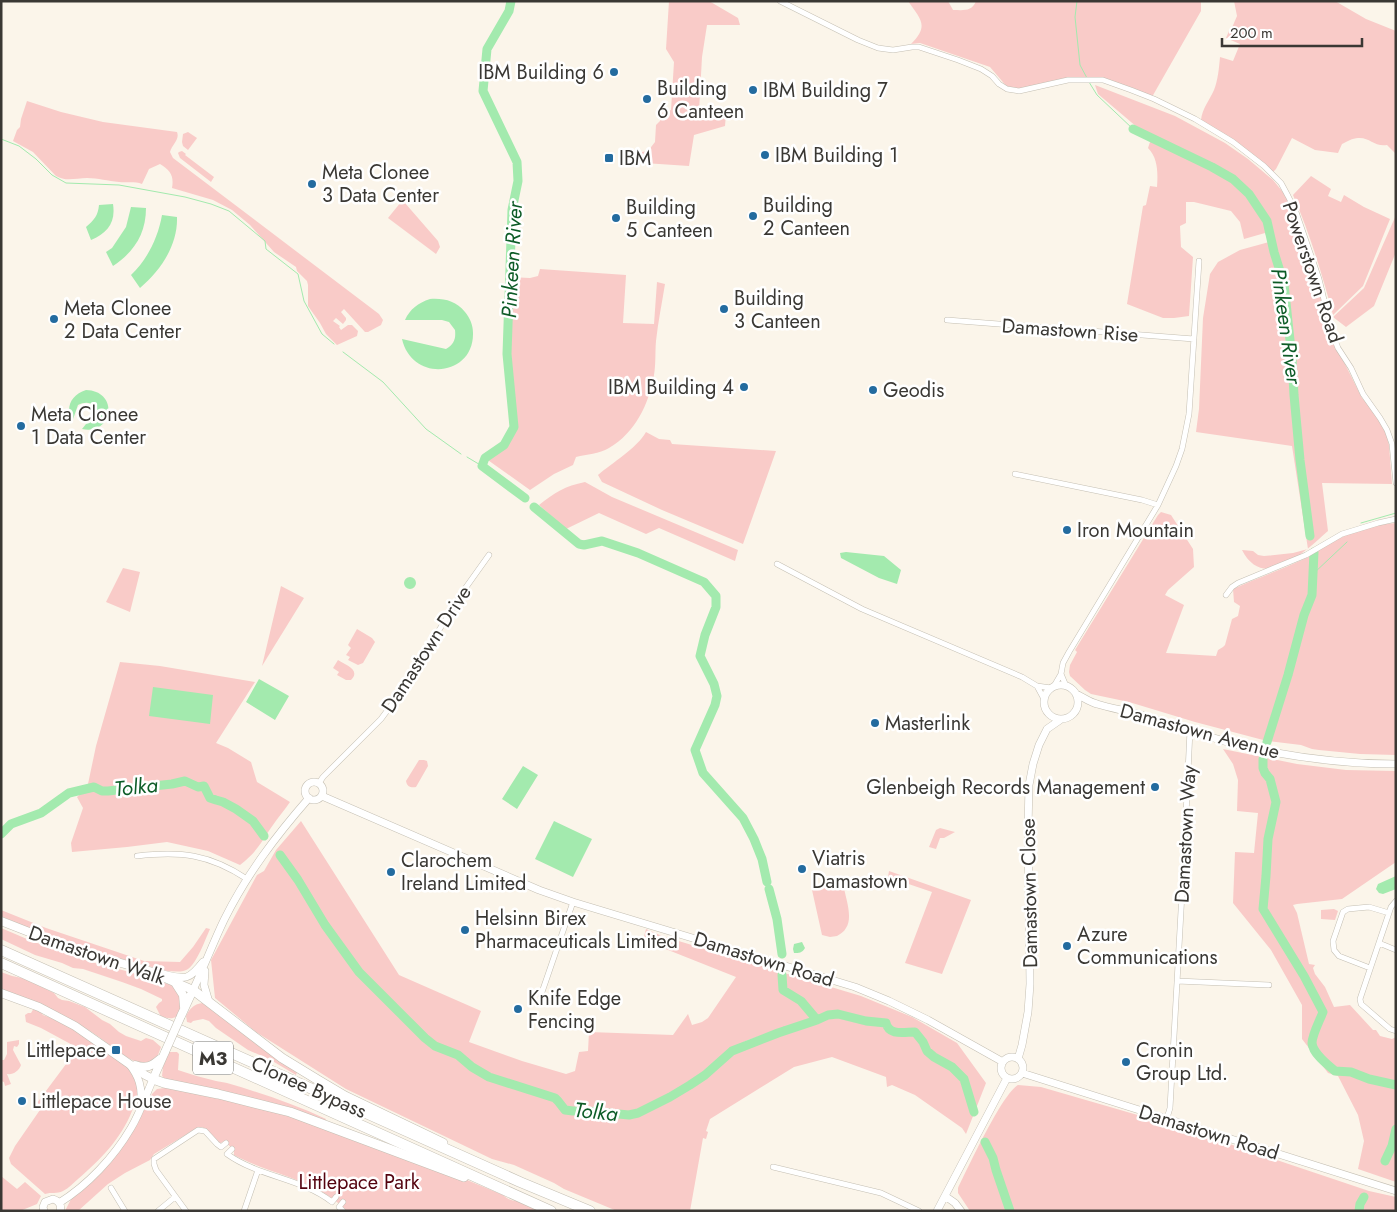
<svg xmlns="http://www.w3.org/2000/svg" width="1397" height="1212" font-family="Jost,sans-serif">
<rect width="100%" height="100%" fill="#fbf5ea"/>
<path fill="#f9cbc8" fill-rule="evenodd" d="M669,1H709L738,18L740,25H707L702,57L699,111L726,114L725,126L694,135L689,166L644,163L640,161L642,152L648,151L655,142L656,125L660,121L662,113L671,110L674,62L666,49Z
M908,1H948L953,10C963,10 972,12 976,1H1201V11L1152,97L1104,81L1089,79L1019,90L1008,88L990,67L920,43L911,44C930,25 920,19 908,1Z
M1234,1H1335L1366,19L1396,31V154L1387,145C1374,147 1370,137 1358,138C1353,138 1346,142 1342,144L1338,153L1315,150L1292,138L1276,169L1273,172L1201,120C1202,109 1209,101 1214,90C1218,80 1219,68 1220,57L1233,61L1240,44L1226,38L1229,31L1231,30L1237,16Z
M1095,85L1175,116L1225,143L1248,159L1273,180L1287,197L1294,211L1317,281L1330,334L1362,398L1380,418L1386,433L1389,445L1392,484L1322,483L1328,531C1305,551 1264,593 1242,550L1253,551L1258,555L1264,556L1293,553L1308,549L1292,446L1196,432L1199,409L1203,318L1210,274L1218,262L1240,250L1269,242L1265,233L1244,239L1240,222L1231,211L1194,202H1186V223L1180,226L1181,247L1193,257L1189,316L1174,318H1163L1127,304L1143,206L1146,205L1150,186L1157,187C1158,173 1158,158 1148,148L1151,139L1098,94Z
M27,101L61,112L103,122L177,132C180,140 172,144 170,152L173,158L379,314L383,320L381,325L368,332H365L344,309L341,312L346,318V320L343,324L336,318L333,321L340,326L339,327L341,330L348,325H352L358,331L357,336L337,345L326,334L320,323L308,306V285L307,281L297,271L296,267L274,252L250,225L232,210L213,200L172,188C174,176 171,171 160,164L149,169L142,184C135,181 126,183 119,182C108,181 98,178 87,178C76,178 66,182 56,176L33,152L13,141L17,130L20,127L21,119Z
M188,132L197,138L188,150L183,146L182,142L183,134Z
M182,151L186,154L185,155L214,177L211,182L180,158L178,153L179,152Z
M1311,176L1331,189L1328,196L1341,202L1344,195L1364,207L1390,219L1363,286L1333,315C1322,274 1310,234 1293,195Z
M401,202L405,203L438,241L440,247L436,254L388,218Z
M1396,215V252L1374,306L1346,327L1333,317L1364,288Z
M540,269L626,275L623,323L654,324L657,282L665,284C662,303 658,322 656,341C655,352 656,364 654,375C649,404 635,433 609,448C599,454 587,454 576,457L573,465L554,474L530,490L485,458L504,445L514,427L507,354L509,277L530,278L538,276Z
M646,432L659,439L670,440L672,444L776,451L743,544L662,510L602,482L598,475C612,463 637,448 646,432Z
M585,482L612,497L738,550L735,561L659,528L646,534L599,513L566,529L539,505C554,493 565,486 585,482Z
M1161,512L1171,515L1193,549L1194,567L1168,590L1165,595L1184,605L1166,653L1216,656L1218,650L1223,647L1225,645L1232,619L1238,616L1240,606L1234,602L1233,589C1257,578 1281,570 1304,559C1310,557 1315,552 1320,549C1345,534 1367,525 1396,523V755L1360,754L1319,750L1312,749L1301,745L1267,741L1195,722L1129,702L1091,694L1085,690L1070,676L1069,672L1070,665L1077,652L1075,650L1158,515Z
M123,568L140,572L130,612L106,602Z
M281,586L304,598L262,666Z
M357,629L372,638L375,642L363,663L358,665L348,660L350,657L346,655L351,648L348,645Z
M338,660C346,665 361,670 351,680H346L337,675L339,672L333,668Z
M120,662L160,666L255,682L216,743L228,748L251,762L257,782L290,802C285,810 278,817 273,825C261,842 258,851 240,865L208,851L167,842L127,847L72,852L71,843L83,808L77,797C83,791 90,791 98,791L100,788L88,784L96,746Z
M1223,749L1297,764L1346,770L1396,771V862L1342,899L1297,904L1293,905L1297,913L1309,964L1315,965L1313,968L1315,974L1325,987L1334,1007L1350,1005L1373,1030H1376L1380,1036L1392,1039L1396,1037V1182L1358,1169L1364,1141L1358,1115L1338,1076L1328,1073L1302,1039V1005L1271,950L1233,903L1235,852L1254,853L1258,813L1237,811L1238,780L1233,764Z
M419,760H424L427,761L428,766L416,787C411,788 407,787 406,781Z
M301,821L399,975L481,1011L469,1042L522,1061L566,1074L575,1071L579,1052L588,1051L589,1032L673,1035L688,1014L692,1025L702,1022L708,1018L736,977L643,940L646,929L662,936L861,996L912,1017L957,1043L986,1083L966,1134L962,1128L915,1095L892,1085L887,1087L886,1077L832,1057L794,1067L710,1119L706,1131L708,1132L706,1139L703,1138L690,1211H617L564,1189L554,1183L514,1165L492,1159L346,1089L256,1032L215,998L211,960L257,875L264,871L276,850ZM358,965L382,993L392,1000L425,1037L439,1046L460,1054L477,1067L490,1074L514,1081L528,1088L551,1094L562,1101L565,1107L574,1110L590,1108L627,1114L635,1112L669,1094L709,1069L729,1049L748,1040L835,1011L860,1020L839,1016H831L734,1051L714,1070L662,1104L627,1118L593,1113L567,1112L561,1108L557,1102L550,1098L483,1077L455,1055L433,1046L426,1041L352,969Z
M940,828L955,832L944,838H940L936,849L929,847L936,830Z
M889,871L971,900L942,974L905,963L932,892L888,877Z
M839,885L844,888C846,899 853,918 846,928C844,932 840,934 837,936L830,937L822,935L812,890Z
M1334,909L1338,911L1335,920L1321,919V910Z
M1,910L46,928L144,961L180,962L193,947L206,928L210,929C205,940 197,963 188,969C182,973 174,971 167,971L77,947L37,932L1,916Z
M1,928C33,942 62,953 95,963C115,968 135,973 154,980C160,982 167,983 173,986C182,992 186,1015 173,1018C169,1019 165,1017 161,1017L156,1007L159,1003L162,1001V999L141,989L122,982L83,969L73,968L62,963L35,955L1,939Z
M1,972L12,976L27,979L54,993L58,998L62,1000L69,1001L85,1007L102,1020L110,1024L119,1032L126,1036L141,1041L146,1038L153,1040L161,1047L158,1055L146,1065C126,1061 110,1044 93,1033C64,1014 34,1000 1,989Z
M203,1003L212,1007L297,1072L296,1075L269,1059L248,1050L216,1028L209,1021L203,1019L193,1021L191,1023L187,1022L186,1016C190,1008 194,1004 203,1003Z
M34,1008L40,1011L43,1015C65,1022 83,1034 102,1048C109,1053 118,1057 124,1063C130,1068 136,1078 138,1086C140,1094 136,1104 132,1111C121,1139 100,1160 78,1179C73,1183 69,1188 63,1191C57,1194 51,1192 45,1194L11,1164L9,1158L15,1146L42,1107L37,1103L78,1048L41,1028L26,1022L25,1015L28,1013H31Z
M19,1040V1044L17,1047L14,1046L13,1050L21,1065C19,1071 13,1075 7,1074L11,1084L5,1086L4,1082L1,1081V1060H4L7,1054V1042Z
M168,1052H177L179,1054L178,1070C190,1074 203,1078 216,1081C219,1082 224,1082 227,1083C261,1093 294,1104 326,1119L325,1122L166,1080L162,1076L163,1067Z
M1018,1085L1041,1087L1179,1127L1369,1191L1396,1197V1211H970L958,1193V1188C968,1168 1002,1094 1018,1085Z
M172,1087L292,1115L455,1175L503,1195C512,1203 513,1199 522,1202C529,1204 535,1208 542,1211H347C316,1179 271,1175 234,1155V1150L224,1141L221,1143L218,1142L207,1130L202,1127L197,1128L154,1154L150,1160L125,1173L108,1184L78,1211H65L71,1199L97,1176L141,1112L152,1094L157,1089Z
M1,1176L17,1189L25,1182L41,1196L37,1204L20,1211H1Z"/>
<path fill="#a3eaae" d="M113,204C116,223 107,233 91,240L86,227C94,220 98,216 99,205Z
M131,207L146,208C146,234 134,252 113,266L106,252L112,248L126,227Z
M162,215L177,217C178,245 161,270 140,288L131,275C147,260 158,238 162,215Z
M430,299C444,298 456,301 465,312C470,318 473,325 473,333C474,377 412,383 402,339L446,349C454,344 456,339 455,330L449,322L442,320H405C410,309 418,303 430,299Z
M86,390C120,391 113,436 82,429L86,424L95,419C100,406 90,399 78,405L72,422C65,407 71,395 86,390Z
M846,552L884,556L901,570L897,584L879,578L841,558L840,553Z
M404 583a6 6 0 1 1 12 0a6 6 0 1 1-12 0Z
M259,679L289,696L275,720L246,702Z
M153,687L213,695L210,724L149,716Z
M523,766L538,775L517,809L502,799Z
M554,821L592,839L573,877L535,859Z
M1396,876V889L1383,894L1379,893L1376,889L1378,884Z
M802,942L805,948C802,953 799,953 794,953L793,949L794,944Z"/>
<g fill="none" stroke-linecap="round" stroke-linejoin="round">
<path stroke="#a3eaae" stroke-width="1" d="M1077,1L1075,17L1080,65L1087,78
M1089,82L1097,95L1133,129
M1,139L19,146L36,159L52,175L66,183L119,185L185,197L211,204L229,211L265,241L266,249L298,274L304,301L322,334L334,344
M343,352L383,382L426,429L461,454
M467,457L482,466
M1361,523L1396,513
M1313,574L1347,542
M784,1027L785,1031"/>
<path stroke="#a3eaae" stroke-width="9" d="M511,1L509,11L487,49L483,91L517,162L518,181L512,210L507,354L514,427L504,445L485,458L482,466L525,498
M1133,129L1212,167L1233,179L1249,194L1267,221L1274,252L1284,284L1292,359L1294,395L1300,460L1310,536
M534,507L579,544L584,545L602,541L638,553L704,582L716,596V607L705,635L700,656L714,684L717,696L715,705L695,750L703,773L743,818L754,839L762,859L767,882
M1267,742L1288,675L1304,615L1312,595L1314,552
M1263,759V768L1265,773L1270,779L1276,802L1268,839L1266,876L1263,909L1304,976L1323,1012C1320,1020 1312,1035 1312,1043C1313,1054 1328,1065 1335,1071L1351,1072L1369,1079L1396,1085
M1,834L11,824L41,813L69,793L94,787L102,791H108L172,784L185,781L198,787L204,786L210,798L216,800L223,802L236,809L253,821L264,836
M280,855L298,880L325,925L359,972L425,1038L435,1046L458,1055L472,1067L489,1077L555,1098L558,1101L565,1110L573,1111H586L629,1115L638,1113L670,1097L690,1085L705,1075L732,1051L778,1033L817,1020L828,1015L838,1014L866,1021L886,1023C889,1036 904,1032 915,1032L923,1042L927,1051L934,1057L952,1067L964,1079L974,1112
M769,889L777,919L782,954
M782,975L783,990L801,1001L817,1020
M985,1142L993,1158L996,1170L1010,1211
M1385,1161L1392,1146L1396,1129
M1359,1211L1360,1204L1364,1197"/>
<g stroke="#c4bfb3" stroke-width="6">
<path id="minor" d="M780,1L858,40L878,48L893,50L912,47H919L958,60L981,69L992,76L999,84L1007,89L1019,91L1068,80H1103L1131,90L1154,99L1195,119L1233,142L1264,166L1281,183L1288,196L1296,212L1319,279L1332,333L1338,348L1351,368L1363,394L1380,418L1387,430L1392,444L1396,483
M947,320L1194,339
M1015,474L1142,500L1158,505
M777,564L862,609L1022,677L1037,686L1051,688
M1226,595L1232,587L1238,583L1306,555L1342,534L1378,523L1396,519
M1061,674L1066,686
M1037,686L1044,699
M1054,686L1061,674L1063,663L1069,652L1158,505L1176,466L1182,449L1189,414L1199,261
M319,783L323,777L381,719L398,696L464,590L489,555
M137,856C181,851 209,854 247,879
M1396,901L1391,907L1360,999L1361,1004L1390,1029L1396,1031
M1379,943L1396,950
M1370,968L1339,956L1334,950L1333,941L1343,912L1348,909L1369,907L1389,913
M1177,981L1269,985
M541,995L573,902
M1167,1118L1170,1108L1171,1090L1184,857L1190,730
M232,1149L227,1154C259,1177 301,1178 332,1202L336,1197
M773,1167L881,1193L919,1211
M111,1188L125,1211
M158,1211L175,1197
M186,1211L156,1170L154,1164V1159L198,1130L205,1131L217,1144L221,1147L226,1143
M244,1211L258,1170
M343,1211L339,1207L343,1202"/>
</g>
<g stroke="#c4bfb3" stroke-width="8">
<path id="tertiary" d="M1044 702a17 17 0 1 1 34 0a17 17 0 1 1-34 0Z
M1076,694C1083,697 1089,702 1097,704C1113,709 1129,711 1145,716C1180,727 1215,740 1251,748C1299,758 1347,764 1396,764
M305 791a9 9 0 1 1 18 0a9 9 0 1 1-18 0Z
M322,796L539,890L573,902L855,987L889,1001L928,1020L1003,1062
M205,971L204,985L209,1002
M163,974C186,980 189,980 203,962
M193,990C204,967 213,943 224,920C247,874 275,837 309,798
M1001 1068a11 11 0 1 1 22 0a11 11 0 1 1-22 0Z
M1018,1059L1022,1045L1028,1012L1030,984L1028,828L1029,785L1033,764L1039,745L1047,729L1060,720
M130,1065C139,1077 142,1087 141,1101
M1022,1073L1396,1191
M945,1196L955,1203L961,1211
M59,1203C88,1185 114,1157 131,1128C140,1113 146,1095 153,1079
M44,1211L43,1207L45,1202L53,1199C59,1201 62,1205 60,1211
M937,1211L1007,1078"/>
</g>
<g stroke="#c4bfb3" stroke-width="9">
<path id="secondary" d="M1,921L75,950L149,971L193,990L181,1016
M174,981L183,995L184,1007
M1,993L39,1007L75,1026L145,1075L153,1079L165,1052
M135,1065C146,1069 152,1066 160,1059"/>
</g>
<g stroke="#c4bfb3" stroke-width="10">
<path id="trunk" d="M193,990L282,1058L318,1080L345,1096L443,1143
M153,1079L164,1083L218,1094L290,1112L464,1177"/>
</g>
<g stroke="#c4bfb3" stroke-width="11">
<path id="motorway" d="M1,950L520,1182L590,1211
M1,963L551,1211"/>
</g>
<use href="#minor" stroke="#fff" stroke-width="5"/>
<use href="#tertiary" stroke="#fff" stroke-width="7"/>
<use href="#secondary" stroke="#fff" stroke-width="8"/>
<use href="#trunk" stroke="#fff" stroke-width="9"/>
<use href="#motorway" stroke="#fff" stroke-width="10"/>
<g stroke="#c4bfb3" stroke-width="9" stroke-linecap="butt">
<path id="secondary-bridge" d="M165,1052L181,1016"/>
</g>
<use href="#secondary-bridge" stroke="#fff" stroke-width="8"/>
</g>
<g fill="#236b9f" stroke="#fff" stroke-width="2">
<circle cx="614" cy="72" r="5"/>
<circle cx="753" cy="90" r="5"/>
<circle cx="647" cy="99" r="5"/>
<circle cx="765" cy="155" r="5"/>
<rect x="604" y="153" width="10" height="10" rx="2.5"/>
<circle cx="312" cy="184" r="5"/>
<circle cx="753" cy="216" r="5"/>
<circle cx="616" cy="218" r="5"/>
<circle cx="724" cy="309" r="5"/>
<circle cx="54" cy="319" r="5"/>
<circle cx="744" cy="387" r="5"/>
<circle cx="873" cy="390" r="5"/>
<circle cx="21" cy="426" r="5"/>
<circle cx="1067" cy="530" r="5"/>
<circle cx="875" cy="723" r="5"/>
<circle cx="1155" cy="787" r="5"/>
<circle cx="802" cy="869" r="5"/>
<circle cx="391" cy="872" r="5"/>
<circle cx="465" cy="930" r="5"/>
<circle cx="1067" cy="946" r="5"/>
<circle cx="518" cy="1009" r="5"/>
<rect x="111" y="1045" width="10" height="10" rx="2.5"/>
<circle cx="1126" cy="1062" r="5"/>
<circle cx="22" cy="1101" r="5"/>
</g>
<g text-anchor="middle" stroke-width="5" stroke-linejoin="round" paint-order="stroke">
<rect fill="#fff" stroke="#757471" stroke-width="1" x="193" y="1041.5" width="40" height="33" rx="4"/>
<g font-size="19" font-weight="bold" fill="#3a3834">
<text x="213" y="1065">M3</text>
</g>
<g font-size="20" fill="#3a3834" stroke="#fff" text-anchor="start">
<text x="604" y="79" text-anchor="end">IBM Building 6</text>
<text x="657" y="95">Building<tspan x="657" dy="23">6 Canteen</tspan></text>
<text x="763" y="97">IBM Building 7</text>
<text x="775" y="162">IBM Building 1</text>
<text x="619" y="165">IBM</text>
<text x="322" y="179">Meta Clonee<tspan x="322" dy="23">3 Data Center</tspan></text>
<text x="763" y="212">Building<tspan x="763" dy="23">2 Canteen</tspan></text>
<text x="626" y="214">Building<tspan x="626" dy="23">5 Canteen</tspan></text>
<text x="734" y="305">Building<tspan x="734" dy="23">3 Canteen</tspan></text>
<text x="64" y="315">Meta Clonee<tspan x="64" dy="23">2 Data Center</tspan></text>
<text x="734" y="394" text-anchor="end">IBM Building 4</text>
<text x="883" y="397">Geodis</text>
<text x="31" y="421">Meta Clonee<tspan x="31" dy="23">1 Data Center</tspan></text>
<text x="1077" y="537">Iron Mountain</text>
<text x="885" y="730">Masterlink</text>
<text x="1145" y="794" text-anchor="end">Glenbeigh Records Management</text>
<text x="812" y="865">Viatris<tspan x="812" dy="23">Damastown</tspan></text>
<text x="401" y="867">Clarochem<tspan x="401" dy="23">Ireland Limited</tspan></text>
<text x="475" y="925">Helsinn Birex<tspan x="475" dy="23">Pharmaceuticals Limited</tspan></text>
<text x="1077" y="941">Azure<tspan x="1077" dy="23">Communications</tspan></text>
<text x="528" y="1005">Knife Edge<tspan x="528" dy="23">Fencing</tspan></text>
<text x="106" y="1057" text-anchor="end">Littlepace</text>
<text x="1136" y="1057">Cronin<tspan x="1136" dy="23">Group Ltd.</tspan></text>
<text x="32" y="1108">Littlepace House</text>
</g>
<g font-size="20" fill="#3a3834" stroke="#fff">
<text transform="translate(1313 272) rotate(71)" y="7">Powerstown Road</text>
<text transform="translate(1070 330) rotate(4)" y="7">Damastown Rise</text>
<text transform="translate(426 649) rotate(-57)" y="7">Damastown Drive</text>
<text transform="translate(1200 731) rotate(15)" y="7">Damastown Avenue</text>
<text transform="translate(1185 834) rotate(-87)" y="7">Damastown Way</text>
<text transform="translate(1029 893) rotate(-91)" y="7">Damastown Close</text>
<text transform="translate(97 955) rotate(19)" y="7">Damastown Walk</text>
<text transform="translate(764 959) rotate(17)" y="7">Damastown Road</text>
<text transform="translate(309 1087) rotate(24)" y="7">Clonee Bypass</text>
<text transform="translate(1209 1132) rotate(17)" y="7">Damastown Road</text>
</g>
<g font-size="20" fill="#54030f" stroke="#fff">
<text x="359" y="1189">Littlepace Park</text>
</g>
<g font-size="21" font-style="italic" fill="#0d5c27" stroke="#fff">
<text transform="translate(512 260) rotate(-87)" y="7">Pinkeen River</text>
<text transform="translate(1286 326) rotate(82)" y="7">Pinkeen River</text>
<text transform="translate(136 787) rotate(-6)" y="7">Tolka</text>
<text transform="translate(596 1112) rotate(6)" y="7">Tolka</text>
</g>
</g>
<rect width="1397" height="1212" fill="none" stroke="#3a3834" stroke-width="5"/>
<path d="M1222 38v8h140v-8" fill="none" stroke="#3a3834" stroke-width="2.5"/>
<text x="1230" y="38" font-size="15" fill="#3a3834" stroke="#ffffff" stroke-width="4" paint-order="stroke">200 m</text>
</svg>
